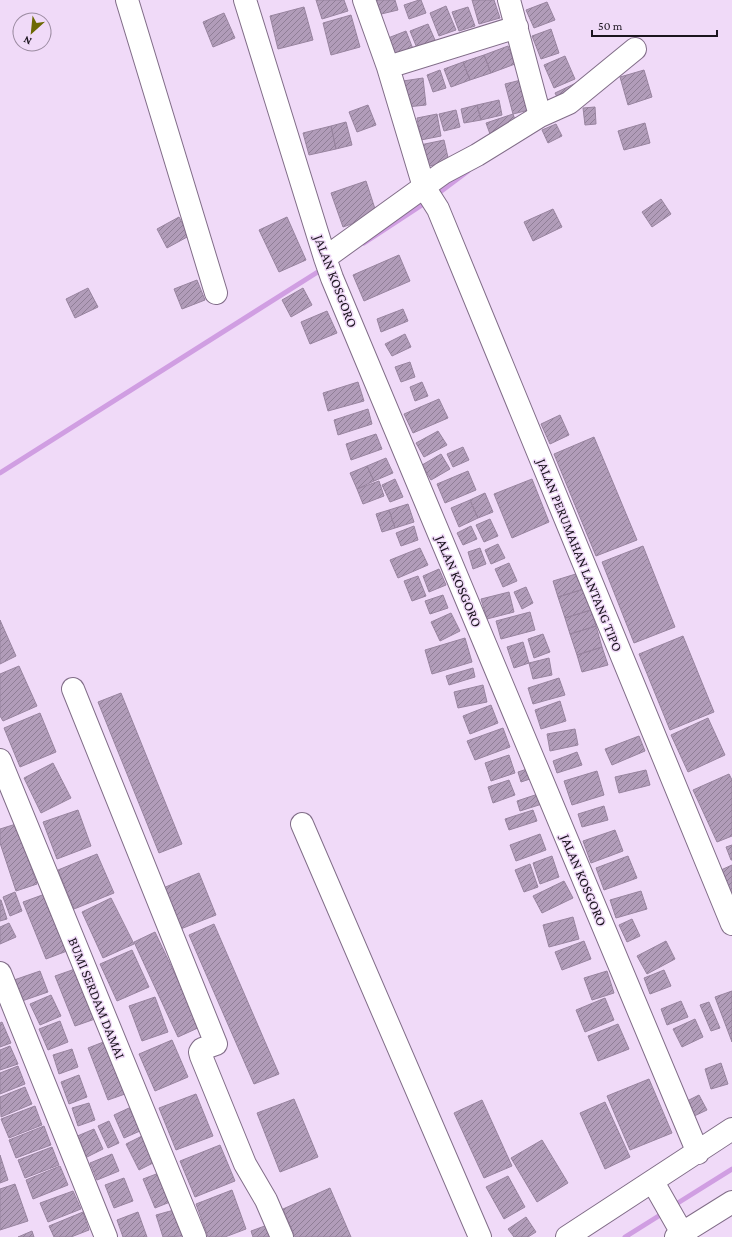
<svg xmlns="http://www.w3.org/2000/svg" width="732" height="1237" font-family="'Crimson Pro',serif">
<defs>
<pattern id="building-hatch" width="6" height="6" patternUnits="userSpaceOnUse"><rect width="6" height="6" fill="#b19cb9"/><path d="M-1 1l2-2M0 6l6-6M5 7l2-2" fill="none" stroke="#8f7e96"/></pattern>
</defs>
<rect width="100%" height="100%" fill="#f0daf8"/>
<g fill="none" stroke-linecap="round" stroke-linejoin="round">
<path stroke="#d09ee2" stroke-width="5" d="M436,195L468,171
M364,243L428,201
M0,473L324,268
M673,1206L732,1169
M625,1237L665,1212"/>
</g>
<path fill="url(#building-hatch)" stroke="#98849f" d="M316,0H344L348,11L322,19Z
M373,0H395L398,10L377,15Z
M419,0H421L426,13L409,19L404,5Z
M472,0H494L500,18L479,24Z
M547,2L555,20L534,28L526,10Z
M446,6L456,30L439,36L430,13Z
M304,7L313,40L278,49L270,16Z
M468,7L475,26L459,31L452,12Z
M224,13L235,38L213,47L203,22Z
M351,15L360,47L331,55L323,23Z
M428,24L435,40L417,48L410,31Z
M551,29L559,53L541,59L532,36Z
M406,31L413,49L396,56L388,38Z
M508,46L515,64L491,73L484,55Z
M484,55L491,73L470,80L463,62Z
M565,56L575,79L554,88L544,65Z
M463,62L470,80L451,87L444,69Z
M440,70L446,88L433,92L427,75Z
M644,70L652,97L628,105L620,77Z
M423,78L426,105L407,107L403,81Z
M525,79L533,109L513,114L505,84Z
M576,83L560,103L555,93Z
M499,100L502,115L481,120L477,105Z
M368,105L376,125L357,132L349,112Z
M477,105L481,120L464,123L461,109Z
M595,107L596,124L585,125L583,108Z
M456,110L460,127L444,131L439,114Z
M437,114L441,136L421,140L417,118Z
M513,114L517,125L490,134L486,123Z
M346,122L352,145L336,149L331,126Z
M645,123L650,143L624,150L618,131Z
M556,124L562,136L548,143L542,130Z
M331,126L336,149L309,155L303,133Z
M444,140L449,162L424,167L420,145Z
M366,181L377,215L343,227L331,193Z
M661,199L671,214L652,227L642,212Z
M553,209L562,227L533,241L524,222Z
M179,217L189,236L167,248L157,229Z
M287,217L306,260L279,272L259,230Z
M399,255L410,281L364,301L353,275Z
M197,280L205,300L182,309L174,289Z
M88,288L98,307L75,318L66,299Z
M303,288L312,305L291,317L282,300Z
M403,309L408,321L381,332L377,319Z
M327,311L337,333L310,344L301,322Z
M405,334L411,347L392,356L385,344Z
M410,362L415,377L401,382L395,367Z
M358,382L364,401L328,411L323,393Z
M422,382L428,396L415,401L410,387Z
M439,399L448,418L413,433L404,414Z
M368,409L372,424L338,435L334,420Z
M560,415L569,435L550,444L541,424Z
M438,431L447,445L424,457L416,443Z
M376,434L382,449L351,460L346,444Z
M594,437L637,540L596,556L554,454Z
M463,447L469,460L453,467L447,454Z
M441,454L450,469L431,480L422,465Z
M386,458L393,473L374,481L367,466Z
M367,466L374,481L357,489L350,473Z
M468,471L476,490L445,503L437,484Z
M395,479L403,497L390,502L382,485Z
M532,479L549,522L512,538L494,494Z
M379,481L384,496L363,504L357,489Z
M485,493L493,512L478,518L470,500Z
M470,500L478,518L459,527L451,508Z
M408,504L414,522L395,528L389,510Z
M389,510L395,528L382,532L376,514Z
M490,519L498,536L484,542L476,525Z
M414,526L418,540L401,546L396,533Z
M471,526L477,539L463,545L457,533Z
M498,544L505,558L491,564L485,550Z
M643,546L675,627L634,643L602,562Z
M420,548L428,565L398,578L390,560Z
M480,548L486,564L473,569L468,552Z
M509,563L517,581L503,587L495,569Z
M439,569L446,585L429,592L423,576Z
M579,573L584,589L558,597L553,581Z
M418,576L426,596L412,601L404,581Z
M526,587L533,603L522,609L514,592Z
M584,589L591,610L565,618L558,597Z
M509,592L514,612L487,619L481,599Z
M443,595L448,608L430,614L425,601Z
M591,610L596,626L570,634L565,618Z
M530,612L535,630L501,639L496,621Z
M451,613L460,631L440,641L431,622Z
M0,620L16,656L0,664Z
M596,626L602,647L577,655L570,634Z
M543,634L550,652L534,658L528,639Z
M683,636L714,712L670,730L639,654Z
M465,638L472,662L432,674L425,650Z
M523,642L529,663L514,668L507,647Z
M602,647L608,665L582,672L577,655Z
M549,658L552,675L533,679L529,663Z
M19,666L37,706L3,721L0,716V674Z
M473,668L475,677L449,685L446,676Z
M559,678L565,695L533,704L528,688Z
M483,685L487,702L458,708L454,692Z
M121,693L182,844L159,853L98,702Z
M560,701L566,721L541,729L535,710Z
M491,705L498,723L470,734L463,716Z
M40,713L56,752L20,767L4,728Z
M708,718L725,755L688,772L671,735Z
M503,728L510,747L475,760L467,741Z
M575,729L578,745L550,751L547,734Z
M639,736L645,751L612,765L605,749Z
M577,752L582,765L557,773L553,761Z
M509,755L515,773L491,781L485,763Z
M53,763L71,798L41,813L24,778Z
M527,769L530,779L521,782L518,772Z
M646,770L650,785L619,793L615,777Z
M597,771L604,795L572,805L564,781Z
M729,774L732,780V836L717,842L693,790Z
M509,780L515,795L493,803L488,787Z
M538,794L542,804L520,811L517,801Z
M604,806L608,820L582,827L578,814Z
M78,810L91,846L57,859L43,822Z
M533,810L537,821L509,830L505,819Z
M16,824L37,884L16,891L0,843V829Z
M615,830L623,851L591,863L583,841Z
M540,834L546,850L516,861L510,845Z
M732,845V860H731L726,847Z
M97,854L114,893L74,909L58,870Z
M552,856L559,877L540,884L533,863Z
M628,856L637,878L604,890L596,868Z
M530,864L538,887L524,892L515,870Z
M732,865V896L721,870Z
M199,873L216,915L173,932L156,891Z
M564,881L573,898L542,913L533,896Z
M641,891L647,909L616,918L610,900Z
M15,892L22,911L10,916L3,897Z
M45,894L67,951L46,959L23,902Z
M111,898L134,944L103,958L82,912Z
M0,900H1L7,919L0,921Z
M573,917L579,939L549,947L543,925Z
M632,919L640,936L627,942L619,925Z
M9,923L16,937L0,944V927Z
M214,924L279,1074L254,1084L189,935Z
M155,932L200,1027L178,1037L134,942Z
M584,941L591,959L562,970L555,952Z
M666,941L675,959L647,974L637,956Z
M132,950L149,987L117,1001L100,964Z
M75,969L95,1019L75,1026L55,976Z
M664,970L671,986L650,994L644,978Z
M40,971L48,992L22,1001L14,980Z
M607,971L614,993L592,1000L584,978Z
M732,991V1042L715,997Z
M51,995L61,1016L40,1025L30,1004Z
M155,997L168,1032L142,1041L129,1006Z
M605,998L614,1020L585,1032L576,1010Z
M681,1001L688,1017L667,1025L661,1009Z
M709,1002L720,1028L711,1031L700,1005Z
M695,1019L703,1037L682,1047L673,1029Z
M60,1021L68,1042L48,1050L39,1029Z
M2,1022L11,1043L0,1047V1023Z
M618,1024L629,1049L598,1061L588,1036Z
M172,1040L188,1077L155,1091L139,1054Z
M106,1041L125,1094L108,1100L88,1048Z
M10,1046L18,1064L0,1070V1050Z
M72,1049L78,1067L59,1074L53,1055Z
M721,1063L728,1084L711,1089L705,1069Z
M18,1066L25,1084L0,1094V1073Z
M79,1075L87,1097L69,1104L61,1082Z
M649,1079L672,1133L630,1150L607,1096Z
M25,1087L32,1104L1,1117L0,1097Z
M196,1094L213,1136L176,1150L159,1108Z
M699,1095L707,1110L692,1117L685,1102Z
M294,1099L318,1157L280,1172L257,1113Z
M482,1100L512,1166L484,1178L454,1113Z
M605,1102L630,1157L605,1169L580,1113Z
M89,1103L95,1120L78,1126L72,1108Z
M35,1106L42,1125L9,1138L1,1119Z
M129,1108L140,1131L124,1138L114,1115Z
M109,1121L119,1143L108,1148L98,1126Z
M44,1126L51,1145L16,1158L9,1140Z
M94,1129L103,1149L85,1158L75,1137Z
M142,1136L155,1162L139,1170L126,1144Z
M542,1140L568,1183L537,1202L511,1158Z
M220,1145L235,1181L195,1197L180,1161Z
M52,1147L59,1165L25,1178L18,1160Z
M112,1154L119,1171L97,1180L90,1163Z
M0,1155L8,1180L0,1183Z
M60,1166L68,1185L33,1199L26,1180Z
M159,1173L170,1202L155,1208L143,1179Z
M508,1176L525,1207L504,1219L486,1187Z
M124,1178L133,1201L114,1208L105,1185Z
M15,1184L28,1221L0,1230V1189Z
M330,1188L351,1237H295L283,1209Z
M232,1190L246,1229L225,1237H208L196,1204Z
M73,1191L81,1209L48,1222L40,1203Z
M174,1210L183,1236L163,1237L156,1215Z
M83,1212L89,1230L71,1237H54L49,1226Z
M138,1212L147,1237H123L117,1220Z
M526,1217L536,1232L528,1237H514L508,1229Z
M273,1223L279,1237H253L251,1231Z
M32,1231L34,1237H18Z"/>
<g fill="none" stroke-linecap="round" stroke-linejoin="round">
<g stroke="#816d88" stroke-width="24">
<path id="minor" d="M127,0L216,293
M245,0L325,258L332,278L698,1153
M364,0L388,67L424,187L438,209L732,924
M388,67L517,27
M540,116L569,103L635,49
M325,258L443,173L477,155L540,116L509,0
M73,689L216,1044L202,1049L200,1052L201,1056L245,1164L266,1200L282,1237
M0,760L195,1237
M302,824L480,1237
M0,973L106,1237
M653,1182L682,1233
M567,1237L732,1129
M676,1237L732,1202"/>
</g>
<use href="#minor" stroke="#fff" stroke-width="22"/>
</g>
<g text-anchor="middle" stroke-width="3" stroke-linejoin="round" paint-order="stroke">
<g font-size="14" fill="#1b141e" stroke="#f0daf8">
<text transform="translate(336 281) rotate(69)" y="5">JALAN KOSGORO</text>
<text transform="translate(580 555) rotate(68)" y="5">JALAN PERUMAHAN LANTANG TIPO</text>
<text transform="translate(459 581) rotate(67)" y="5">JALAN KOSGORO</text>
<text transform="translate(584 880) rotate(67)" y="5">JALAN KOSGORO</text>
<text transform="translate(97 998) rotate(68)" y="5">BUMI SERDAM DAMAI</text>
</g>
</g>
<g transform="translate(32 32) rotate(207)"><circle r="19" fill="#f0daf8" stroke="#9b8ba1"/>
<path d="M0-3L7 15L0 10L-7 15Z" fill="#6c6903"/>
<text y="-6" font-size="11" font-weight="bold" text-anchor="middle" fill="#1b141e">N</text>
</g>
<path d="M592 30v6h125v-6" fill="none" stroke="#1b141e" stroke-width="2"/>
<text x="598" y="30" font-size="12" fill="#1b141e" stroke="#f0daf8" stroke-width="3" paint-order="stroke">50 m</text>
</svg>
